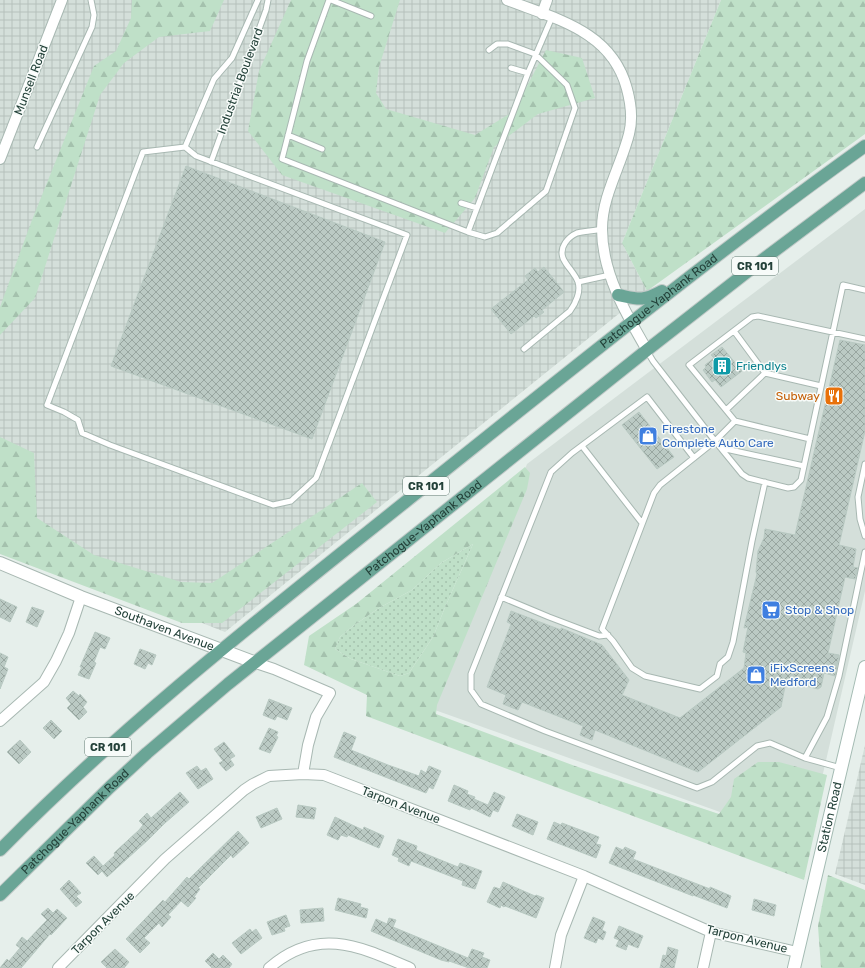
<svg xmlns="http://www.w3.org/2000/svg" width="865" height="968" font-family="Rubik,sans-serif">
<defs>
<pattern id="industrial-grid" width="8" height="8" patternUnits="userSpaceOnUse"><rect width="8" height="8" fill="#d4dfda"/><path d="M0 4h8M4 0v8" fill="none" stroke="#b6c1bc"/></pattern>
<pattern id="grass-dots" width="8" height="8" patternUnits="userSpaceOnUse"><rect width="8" height="8" fill="#bfe0c8"/><path d="M2 2h.1M6 6h.1" fill="none" stroke="#a4c1ad" stroke-width="1.8" stroke-linecap="round"/></pattern>
<pattern id="forest-firs" width="22" height="20" patternUnits="userSpaceOnUse"><rect width="22" height="20" fill="#bfe0c8"/><path d="M5 1l3.5 6h-7zM16 11l3.5 6h-7z" fill="#a4c1ad"/></pattern>
<pattern id="building-cross-hatch" width="8" height="8" patternUnits="userSpaceOnUse"><rect width="8" height="8" fill="#bbcac4"/><path d="M0 0l8 8M0 8l8-8" fill="none" stroke="#98a6a0"/></pattern>
</defs>
<rect width="100%" height="100%" fill="#e6efeb"/>
<path fill="#d4dfda" d="M865,209V591L807,843L432,709L527,464Z"/>
<path fill="url(#industrial-grid)" d="M0,0H721L622,243L647,291L225,632L0,544Z
M865,745V885L835,874Z"/>
<path fill="url(#grass-dots)" d="M473,544L446,605L433,637L409,673L400,676L351,659L335,649L340,637L353,626L379,608L412,590L441,563Z"/>
<path fill="url(#forest-firs)" fill-rule="evenodd" d="M132,0H224L210,31L159,37L124,63L100,95L35,298L0,335V307L32,220L94,66L116,51L131,18Z
M291,0H400L379,67L376,93L386,109L475,135L514,111L546,50L582,58L595,98L538,114L494,147L475,198L445,233L282,175L248,131L259,71Z
M721,0H865V134L647,291L622,243Z
M0,437L34,453L37,518L94,555L181,582L212,583L362,483L377,502L222,623H182L0,554Z
M525,467L530,473L527,489L437,705L436,714L575,766L719,814L731,797L734,779L758,762H779L827,775L804,880L366,716L367,695L304,665L309,636L356,604ZM473,544L446,605L433,637L409,673L400,676L351,659L335,649L340,637L353,626L379,608L412,590L441,563Z
M828,875L865,890V968H821L818,926Z"/>
<path fill="url(#building-cross-hatch)" stroke="#b8c9c2" d="M186,166L385,242L312,439L111,366Z
M544,267L564,292L542,310L544,312L536,318L534,316L511,334L491,309L528,280L525,276L535,268L538,272Z
M840,340L865,345V431L839,545L856,549L853,567L858,568L855,579L845,577L828,653L839,655L835,676L824,673L821,687L818,689L786,681L781,707L698,772L595,730L592,740L580,735L583,726L522,702L518,710L503,704L506,695L487,687L511,624L507,622L511,611L561,630V628L602,645L629,680L622,695L680,718L744,668L746,653L743,652L748,627L744,628L757,574L756,572L758,551L764,538L765,529L795,535Z
M722,347L742,371L721,387L715,380L712,382L703,370L706,367L705,365L714,358L711,355Z
M639,412L674,457L657,469L622,425Z
M0,599L17,607L10,622L0,617Z
M32,607L44,611L37,627L26,622Z
M95,632L110,638L105,649L100,647L94,662L96,663L89,679L78,675L82,667H80Z
M140,649L156,655L152,665L148,663L145,669L134,664Z
M0,653L8,657L4,667L8,669L0,689Z
M73,691L79,696L80,694L87,702L83,707L87,712L79,720L67,708L71,704L66,698Z
M269,699L292,708L287,720L277,716L275,720L263,715Z
M51,720L62,731L54,739L43,728Z
M269,728L278,732L276,736L278,737L270,753L259,749Z
M344,732L356,737L351,750L388,765L419,776L421,770L426,773L429,766L441,771L433,789L429,787L426,793L334,757Z
M20,740L31,752L19,764L7,752Z
M224,742L235,756L230,759L234,765L226,771L219,763L223,761L214,749Z
M197,766L201,771L206,768L213,779L198,789L186,773Z
M454,785L468,791L467,794L475,797L474,799L488,805L494,792L505,797L498,812L493,810L490,817L471,808L470,810L448,801Z
M180,792L189,802L165,823L149,839L107,877L102,871L98,875L86,863L94,856L103,866L115,855L114,853L139,830L143,825L139,821L147,813L151,818Z
M298,805L316,808L314,819L296,817Z
M277,808L282,819L261,828L256,817Z
M517,814L538,822L533,835L512,826Z
M335,817L363,830L364,827L384,836L379,848L348,835L347,837L341,835L338,840L327,835Z
M554,822L561,825L562,823L599,837L596,844L601,845L596,858L547,839Z
M238,831L249,843L233,858L231,855L198,888L200,889L194,897L196,898L188,907L181,901L168,915L171,917L162,927L159,923L144,938L150,943L140,953L126,939L163,900L165,902L187,877L189,879Z
M398,839L417,846L416,850L458,867L460,863L482,871L475,889L462,885L463,881L411,861L409,866L398,861L399,858L392,855Z
M616,847L623,850L625,847L636,852L633,859L710,889V887L731,896L727,908L693,895V896L609,863Z
M69,880L81,893L76,896L82,902L76,907L60,889Z
M503,882L535,896L536,895L544,898L536,918L505,906L504,907L501,905L500,908L487,902L494,887L500,889Z
M338,898L361,904L360,907L368,909L366,918L335,910Z
M754,899L776,905L774,916L752,910Z
M48,908L53,913L57,909L67,918L51,935L50,934L21,968H0L7,959L9,961L20,948L16,945L22,937L27,941L47,920L41,914Z
M323,908L324,921L301,923L300,910Z
M286,915L290,926L284,928L285,931L272,935L267,922Z
M593,917L605,922L602,930L606,932L603,940L598,938L596,943L584,938Z
M389,918L396,920L393,927L468,958L472,949L484,953L482,957L490,960L487,968H469L449,961V962L441,960L371,931L376,919L387,924Z
M619,926L643,936L638,948L628,944L626,950L616,946L619,940L614,938Z
M250,929L252,932L256,929L262,938L241,954L232,943Z
M668,947L678,950L674,968H660L663,955L666,956Z
M115,949L129,962L124,968H107L101,962Z
M213,953L219,959L223,955L232,964L229,968H212L205,961Z"/>
<g fill="none" stroke-linecap="round" stroke-linejoin="round">
<g stroke="#a8b8b2" stroke-width="7">
<path id="service" d="M329,0L307,61L282,159L468,232
M331,0L371,16
M489,50L497,44H508L535,54L567,85L575,108L546,191L497,233L485,237L468,232L528,73L552,17
M511,68L528,73
M288,135L322,149
M37,147L92,27L94,15L91,0
M185,147L196,156L407,235L316,478L291,501L273,505L110,445L82,433L78,420L64,412L47,405L143,152Z
M185,147L214,79L232,58L258,0
M211,162L266,10L268,0
M461,203L477,208
M578,282L610,275
M524,349L570,311C576,303 581,291 578,282C575,273 566,266 563,258C559,247 568,237 577,233C585,231 594,231 602,229
M647,351L653,361L715,441L742,474L748,478L788,488L794,487L801,480L843,285L865,290
M765,373L821,386
M726,410L765,373L734,331
M735,421L810,439
M582,446L642,523
M721,448L804,466
M694,458L647,397L572,453L551,472L471,674V690L481,704L545,731L697,788L712,782L757,746L770,743L805,758
M865,464L858,497L860,519L865,536
M765,482L752,541L733,642L728,657L720,664L717,676L700,689L645,676L632,668L613,641L602,629L654,493L660,485L715,441L735,421L689,365L752,317L758,316L865,339
M501,597L549,617L599,636L608,635
M841,768L805,758L827,717L839,676L865,552"/>
</g>
<g stroke="#a8b8b2" stroke-width="12">
<path id="minor" d="M507,0C556,19 612,31 627,89C631,104 633,119 629,134C621,166 602,196 602,229C602,273 626,314 647,350
M542,14L547,0
M0,159L62,0
M256,663L274,669L330,693L316,717L308,745L303,774
M0,721L44,682L56,661L69,633L81,597
M58,968L165,859L244,790L253,784L269,776L303,774L324,775L584,876L711,932L797,952
M269,968C317,926 359,946 410,968
M555,968L561,935L584,876
M703,968L711,932"/>
</g>
<g stroke="#a8b8b2" stroke-width="14">
<g id="tertiary">
<path id="s1" d="M0,563L81,597L256,663"/>
</g>
</g>
<g stroke="#a4bbb3" stroke-width="14">
<g id="secondary">
<path id="s2" d="M794,968L865,667"/>
</g>
</g>
<g stroke="#c2cac8" stroke-width="14">
<g id="primary">
<path d="M618,295C638,299 642,302 662,291"/>
<path id="s3" d="M0,850C125,723 265,614 404,503C556,382 707,259 865,146"/>
<path id="s4" d="M0,895L110,787L147,753L228,684L647,350L761,261L865,183"/>
</g>
</g>
<use href="#service" stroke="#fff" stroke-width="5"/>
<use href="#minor" stroke="#fff" stroke-width="10"/>
<use href="#tertiary" stroke="#fff" stroke-width="12"/>
<use href="#secondary" stroke="#fff" stroke-width="12"/>
<use href="#primary" stroke="#6aa596" stroke-width="12"/>
</g>
<defs>
<g id="building-square" transform="scale(1)"><rect x="-9" y="-9" width="18" height="18" rx="4" fill="#0f9aa8" stroke="#f7fbf9"/><path d="M-4-6H4V6H1V3H-1V6H-4ZM-2.5-4.3h1.7v1.8h-1.7ZM.8-4.3h1.7v1.8H.8ZM-2.5-1h1.7V.8h-1.7ZM.8-1h1.7V.8H.8Z" fill="#fff"/></g>
<g id="restaurant-square" transform="scale(1)"><rect x="-9" y="-9" width="18" height="18" rx="4" fill="#e8710a" stroke="#f7fbf9"/><path d="M-5-6h1v4h1v-4h1v4h1v-4h1v5L-1.5 .5V6h-2V.5L-5-1ZM5-6V6H3V1.5H1.5Q1.5-4 5-6Z" fill="#fff"/></g>
<g id="shop-square" transform="scale(1)"><rect x="-9" y="-9" width="18" height="18" rx="4" fill="#3f7fe0" stroke="#f7fbf9"/><path d="M-5-2.5h2.3a2.7 3.5 0 0 1 5.4 0H5L5.5 6h-11ZM-1.5-2.5h3a1.5 2.3 0 0 0-3 0Z" fill="#fff"/></g>
<g id="supermarket-square" transform="scale(1)"><rect x="-9" y="-9" width="18" height="18" rx="4" fill="#3f7fe0" stroke="#f7fbf9"/><path d="M-6-5.5h2.5l.6 2H6L4.5 2H-2.5L-4.4-4H-6ZM-1.5 3.2a1.3 1.3 0 1 0 .1 0ZM3 3.2a1.3 1.3 0 1 0 .1 0Z" fill="#fff"/></g>
</defs>
<g fill-rule="evenodd">
<use href="#building-square" x="722" y="366"/>
<use href="#restaurant-square" x="834" y="396"/>
<use href="#shop-square" x="648" y="436"/>
<use href="#supermarket-square" x="771" y="610"/>
<use href="#shop-square" x="756" y="675"/>
</g>
<g text-anchor="middle" stroke-width="3" stroke-linejoin="round" paint-order="stroke">
<g fill="#f7fbf9" stroke="#637a73" stroke-width="1">
<rect x="732" y="257" width="46" height="18" rx="3"/>
<rect x="403" y="477" width="46" height="18" rx="3"/>
<rect x="85" y="738" width="46" height="18" rx="3"/>
</g>
<g font-size="11" font-weight="bold" fill="#24423a">
<text x="755" y="270">CR 101</text>
<text x="426" y="490">CR 101</text>
<text x="108" y="751">CR 101</text>
</g>
<g font-size="12" fill="#24423a" stroke="#f7fbf9">
<text transform="translate(31 80) rotate(-69)" y="4">Munsell Road</text>
<text transform="translate(240 81) rotate(-70)" y="4">Industrial Boulevard</text>
<text dy="4" stroke="none"><textPath href="#s3" startOffset="858">Patchogue-Yaphank Road</textPath></text>
<text dy="4" stroke="none"><textPath href="#s4" startOffset="561">Patchogue-Yaphank Road</textPath></text>
<text dy="4" stroke="none"><textPath href="#s1" startOffset="177">Southaven Avenue</textPath></text>
<text transform="translate(401 805) rotate(21)" y="4">Tarpon Avenue</text>
<text dy="4" stroke="none"><textPath href="#s2" startOffset="155">Station Road</textPath></text>
<text dy="4" stroke="none"><textPath href="#s4" startOffset="105">Patchogue-Yaphank Road</textPath></text>
<text transform="translate(103 923) rotate(-45)" y="4">Tarpon Avenue</text>
<text transform="translate(747 939) rotate(14)" y="4">Tarpon Avenue</text>
</g>
<g font-size="12" fill="#0d838f" stroke="#f7fbf9" text-anchor="start">
<text x="736" y="370">Friendlys</text>
</g>
<g font-size="12" fill="#c56008" stroke="#f7fbf9" text-anchor="end">
<text x="820" y="400">Subway</text>
</g>
<g font-size="12" fill="#366cbe" stroke="#f7fbf9" text-anchor="start">
<text x="662" y="433">Firestone<tspan x="662" dy="14">Complete Auto Care</tspan></text>
<text x="785" y="614">Stop &amp; Shop</text>
<text x="770" y="672">iFixScreens<tspan x="770" dy="14">Medford</tspan></text>
</g>
</g>
</svg>
